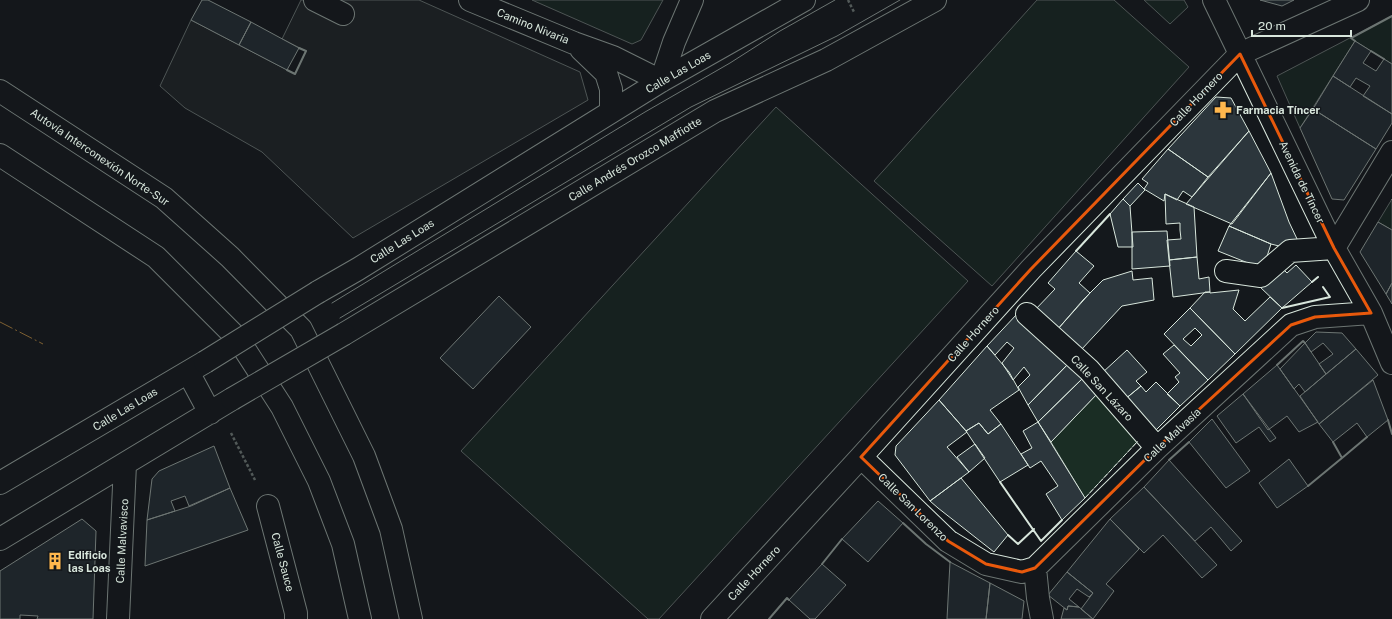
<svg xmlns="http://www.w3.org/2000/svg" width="1392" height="619" font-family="'Public Sans',sans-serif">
<rect width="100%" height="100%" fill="#14181c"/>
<path fill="#1a2d24" stroke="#939e99" d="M532,0H663L641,40L632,44Z
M1037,0H1114L1189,67L992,286L874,181Z
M1144,0H1184L1188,7L1170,24Z
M1392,16V64L1355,41L1300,128L1277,76Z
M776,107L968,281L659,619H648L461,451Z
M1392,199V230L1378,222Z
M1097,394L1138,441L1085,498L1051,442Z"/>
<path fill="#24282b" stroke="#939e99" d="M301,0H419L580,72L588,100L353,238L262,152L185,108L160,86L191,20L295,74L306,51L282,39Z"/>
<path fill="#2c363c" stroke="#d8e6dc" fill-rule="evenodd" d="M202,0H208L251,22L239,45L191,20Z
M1260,0H1294L1282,6Z
M251,22L299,48L287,70L239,45Z
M1355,41L1371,51L1363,63L1376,71L1384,59L1392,64V114L1363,96L1370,86L1356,78L1350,87L1333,76Z
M1333,76L1392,114V123L1376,149L1313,109Z
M1216,97L1231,98L1249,131L1208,177L1168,149Z
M1313,109L1376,149L1344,200L1332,199L1300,128Z
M1249,131L1271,173L1232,224L1186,204Z
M1168,149L1208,177L1192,197L1183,191L1177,200L1165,194L1164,201L1144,189L1148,183L1142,179Z
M1271,173L1289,222L1298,241L1291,249L1271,244L1229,226Z
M1138,183L1145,190L1130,206L1123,199Z
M1165,194L1194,207L1197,257L1169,260L1167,240L1181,239L1180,230V223L1166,224Z
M1123,199L1130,206L1133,247H1118L1110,214Z
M1378,222L1392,230V283L1386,294L1360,252Z
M1229,226L1271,244L1263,269L1218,251Z
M1167,231L1170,266L1132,269V232Z
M1076,251L1094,266L1079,283L1090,293L1057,330L1034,311L1055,289L1048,283Z
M1197,257L1199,279L1209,277L1210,292L1173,297L1169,260Z
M1296,265L1312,282L1282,308L1259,286L1284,270L1287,273Z
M1132,271L1133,280L1152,278L1154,300L1122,306L1081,350L1057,330L1083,300L1103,280Z
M1392,283V304L1386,294Z
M1239,290L1233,309L1245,321L1270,297L1282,308L1235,354L1190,308L1205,292H1210V293Z
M499,296L531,327L473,389L440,358Z
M1190,308L1235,354L1208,380L1164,334ZM1195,328L1202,335L1191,346L1183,339Z
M1017,314L1069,363L1028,405L1018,387L1030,375L1024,367L1013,380L1002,363L1014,348L1007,342L995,355L987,346Z
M1316,332L1342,333L1356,349L1326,374L1319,364L1333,354L1323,343L1311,352L1305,343Z
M1305,343L1326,374L1305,392L1299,384L1294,389L1280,369Z
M1174,345L1208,380L1180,406L1167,394L1179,382L1175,377L1180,373L1163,354Z
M987,346L1009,372L1019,390L990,410L1001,424L988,434L979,423L966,431L939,400Z
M1356,349L1378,375L1319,424L1300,396Z
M1127,350L1147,372L1136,381L1141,386L1124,400L1102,373Z
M1069,363L1083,378L1038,422L1028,405Z
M1277,365L1318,422L1299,432L1287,416L1268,430L1243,394Z
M1083,378L1097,394L1051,442L1038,422Z
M1373,380L1388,420L1367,437L1357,423L1333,442L1319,424Z
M1156,382L1180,406L1153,433L1124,400L1141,386L1146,392Z
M1243,394L1276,438L1270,442L1259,427L1236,443L1217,416Z
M939,400L967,432L947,447L969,472L930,501L895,455L896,446Z
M1212,419L1250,471L1226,488L1189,442Z
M1038,422L1085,498L1062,520L1046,494L1058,486L1041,461L1030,468L1021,454L1032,448L1023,431Z
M979,423L988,434L1001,424L1028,465L1000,482L966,431Z
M975,444L985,458L969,472L957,457Z
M214,446L230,488L189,506L185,496L171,501L175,511L147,520L152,479L159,471Z
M1289,459L1308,486L1277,508L1259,483Z
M1169,460L1242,541L1231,551L1211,527L1195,541L1144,487Z
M961,478L1008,535L994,552L938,508L930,501Z
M1144,487L1217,565L1202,578L1163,535L1144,553L1110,519Z
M230,488L248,530L145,566L147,520L191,506Z
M878,501L903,523L868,562L842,539Z
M82,519L96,531L93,619H37L38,616L20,615V619H0V571Z
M1110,519L1139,549L1106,584L1114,591L1093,619L1081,609L1093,593L1067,572Z
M950,562L990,583L986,619H947Z
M822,564L846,585L815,619H810L789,600Z
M1067,572L1093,593L1089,597L1077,589L1069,599L1079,607L1068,606L1067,610L1048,595Z
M990,583L1024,601L1022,619H986Z
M1068,606L1079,607L1093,619H1061L1064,608L1067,610Z"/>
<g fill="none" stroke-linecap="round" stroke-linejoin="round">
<g stroke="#d8e6dc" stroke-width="24">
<path id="minor" d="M315,0L343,14
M470,0L574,43L613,57L661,81L674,42L692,0
M1214,0L1334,248L1371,313L1392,363
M581,49L606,73L611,89V112
M1226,271L1261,276L1290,251L1334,248L1392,152
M318,292L358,269L661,81L804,0
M1027,314L1089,370L1157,448
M344,334L715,111L826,60L935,0
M188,372L210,413
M861,457L948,541L986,564L1022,572L1035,568L1157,448L1291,325L1315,317L1371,313
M0,483L205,362
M268,506L296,613V619
M0,539L232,399
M1035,568L1038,598L1042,619
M118,619L125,464
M712,619L861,457L1031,269L1240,54L1358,0"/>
</g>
<g stroke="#d8e6dc" stroke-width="24">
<path id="highway" d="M0,91L164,198L230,257L301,329L364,456L391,529L411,619
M0,155L156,257L238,339L282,407L319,481L343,544L360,619"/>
</g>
<path stroke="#9da8a2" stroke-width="2.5" stroke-dasharray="3 2" stroke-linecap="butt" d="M848,0L854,12
M231,433L255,480"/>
<use href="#minor" stroke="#14181c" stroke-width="22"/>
<use href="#highway" stroke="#14181c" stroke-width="22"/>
<path stroke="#d8e6dc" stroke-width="1" d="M332,303L645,112L730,63L780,31L835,0
M340,318L691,107L837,36L900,0"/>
<g stroke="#d8e6dc" stroke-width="24" stroke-linecap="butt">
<path id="minor-bridge" d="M205,362L318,292
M232,399L344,334"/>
</g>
<use href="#minor-bridge" stroke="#14181c" stroke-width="22"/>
<path stroke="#d8e6dc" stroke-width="1" stroke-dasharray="5 2" stroke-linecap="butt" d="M1391,200L1392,199
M1085,498L1138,441"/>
<path stroke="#d8e6dc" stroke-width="2" d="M1355,41L1351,38L1392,16
M1371,51L1384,59
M287,70L295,74L306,51L299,48
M1076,251L1110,214
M1312,282L1318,277
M1282,308L1330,297L1323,287
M1277,365L1303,341L1305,343
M1388,420L1392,434
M1333,442L1342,458L1367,437
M1169,460L1189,442
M1000,482L1041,541L1062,520
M1308,486L1342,458
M903,523L926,544L950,562
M1008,535L1018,544L1034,529
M822,564L842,539
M769,619L787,598L789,600"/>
<path stroke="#ffb74d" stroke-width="1" stroke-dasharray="14 3 2 3" stroke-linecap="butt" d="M0,322L43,344"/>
</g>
<path d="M0 0H1392V619H0ZM1240,54L1334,248L1371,313L1315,317L1291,325L1157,448L1035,568L1022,572L986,564L948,541L861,457L1031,269Z" fill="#14181c" fill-opacity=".55" fill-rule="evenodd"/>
<path fill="none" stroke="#e8590c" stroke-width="3" stroke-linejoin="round" d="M1240,54L1334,248L1371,313L1315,317L1291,325L1157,448L1035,568L1022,572L986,564L948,541L861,457L1031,269Z"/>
<defs>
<g id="pharmacy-bare" transform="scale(1.38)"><path d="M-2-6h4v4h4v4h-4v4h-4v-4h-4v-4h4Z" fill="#ffb74d" stroke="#14181c" stroke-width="2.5" paint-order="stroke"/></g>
<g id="building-bare" transform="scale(1.38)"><path d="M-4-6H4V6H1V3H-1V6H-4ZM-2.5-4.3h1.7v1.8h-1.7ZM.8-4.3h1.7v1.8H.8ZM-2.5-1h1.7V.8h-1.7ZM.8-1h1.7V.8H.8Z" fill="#ffb74d" stroke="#14181c" stroke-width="2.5" paint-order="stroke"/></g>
</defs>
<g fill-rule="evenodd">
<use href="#pharmacy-bare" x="1223" y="110"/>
<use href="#building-bare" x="55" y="561"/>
</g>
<g text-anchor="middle" stroke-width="3" stroke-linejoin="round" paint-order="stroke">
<g font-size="11" fill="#d8e6dc" stroke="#14181c">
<text transform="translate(533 26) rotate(22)" y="4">Camino Nivaria</text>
<text transform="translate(678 72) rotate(-30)" y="4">Calle Las Loas</text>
<text transform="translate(1196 99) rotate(-46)" y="4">Calle Hornero</text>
<text transform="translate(100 157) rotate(34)" y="4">Autovía Interconexión Norte-Sur</text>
<text transform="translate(635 159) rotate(-31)" y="4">Calle Andrés Orozco Maffiotte</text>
<text transform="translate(1302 182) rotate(64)" y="4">Avenida de Tíncer</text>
<text transform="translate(402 241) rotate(-32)" y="4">Calle Las Loas</text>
<text transform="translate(973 334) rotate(-48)" y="4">Calle Hornero</text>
<text transform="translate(1102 388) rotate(47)" y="4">Calle San Lázaro</text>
<text transform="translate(125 409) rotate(-31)" y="4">Calle Las Loas</text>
<text transform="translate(1172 435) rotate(-43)" y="4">Calle Malvasía</text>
<text transform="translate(913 507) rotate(44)" y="4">Calle San Lorenzo</text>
<text transform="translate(122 541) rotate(-87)" y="4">Calle Malvavisco</text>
<text transform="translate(283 562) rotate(75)" y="4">Calle Sauce</text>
<text transform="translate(754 573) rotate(-47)" y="4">Calle Hornero</text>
</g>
<g font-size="11" font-weight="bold" fill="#d8e6dc" stroke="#14181c" text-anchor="start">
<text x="1236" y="114">Farmacia Tíncer</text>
<text x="68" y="559">Edificio<tspan x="68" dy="13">las Loas</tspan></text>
</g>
</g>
<path d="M1252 30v6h99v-6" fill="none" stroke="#d8e6dc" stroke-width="2"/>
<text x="1258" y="30" font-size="12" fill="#d8e6dc" stroke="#14181c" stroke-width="3" paint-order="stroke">20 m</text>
</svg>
